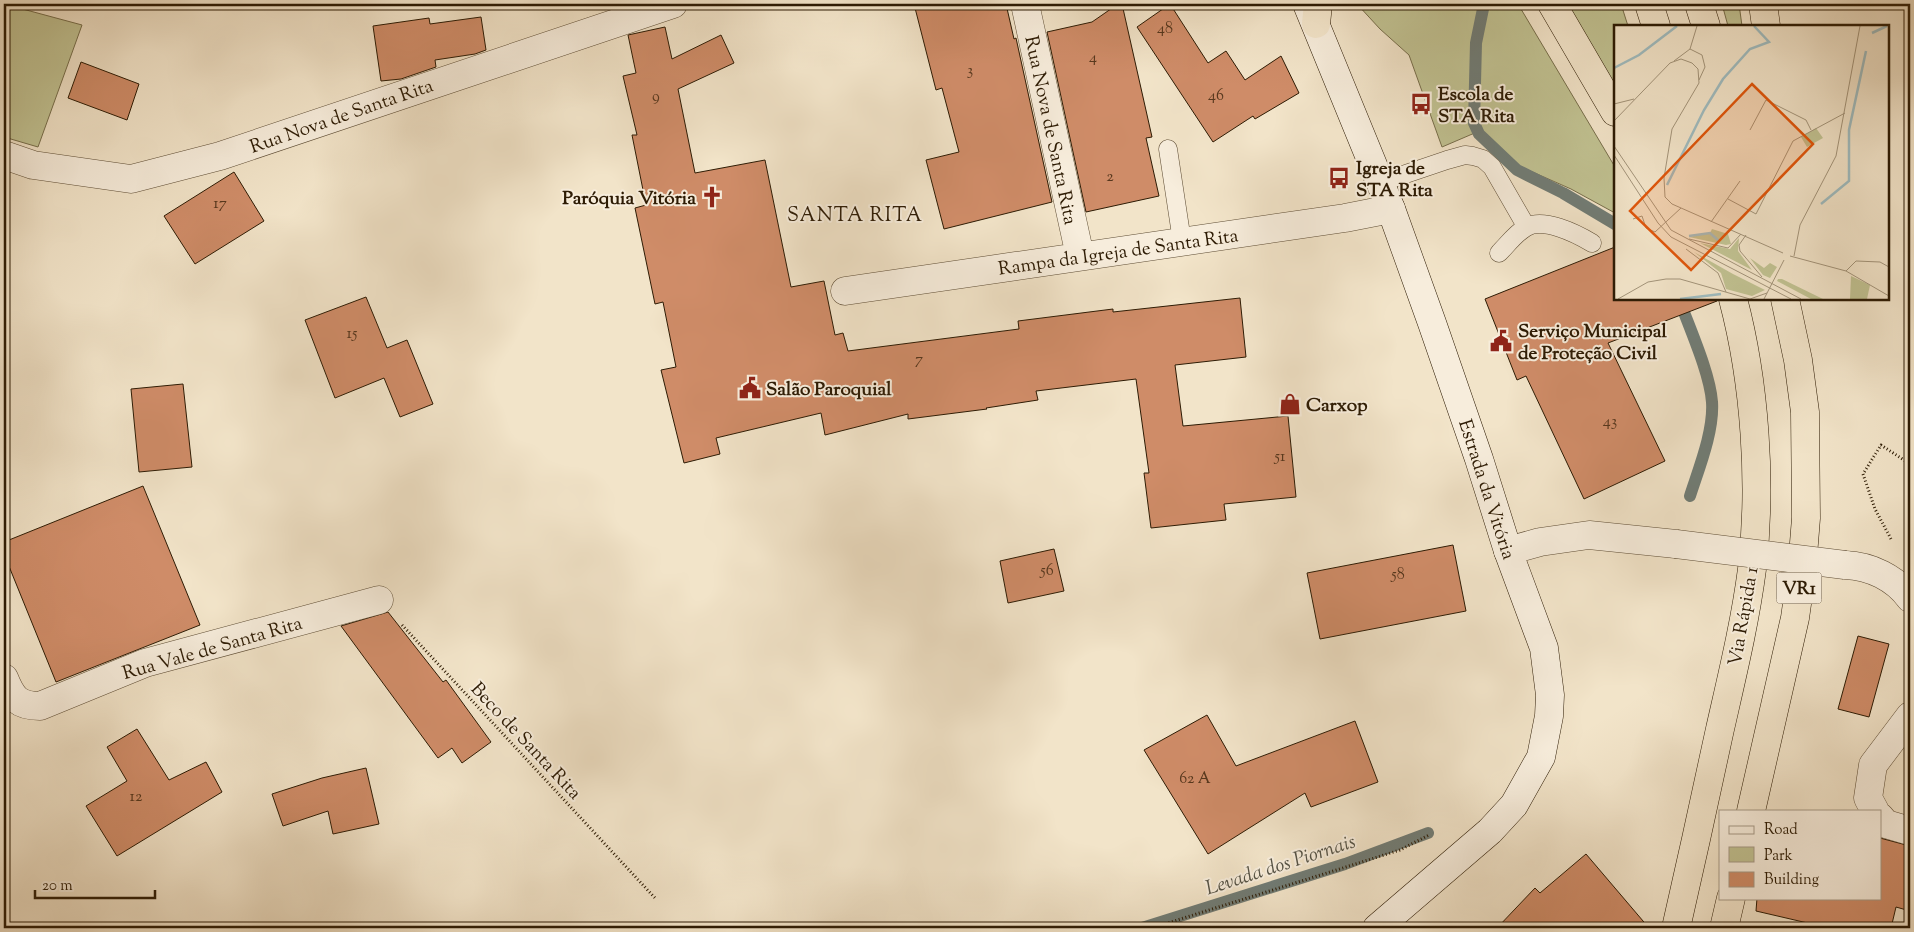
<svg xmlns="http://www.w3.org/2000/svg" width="1914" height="932" font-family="'Sorts Mill Goudy',serif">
<rect width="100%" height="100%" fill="#f2e4c9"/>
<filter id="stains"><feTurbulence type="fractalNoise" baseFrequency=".004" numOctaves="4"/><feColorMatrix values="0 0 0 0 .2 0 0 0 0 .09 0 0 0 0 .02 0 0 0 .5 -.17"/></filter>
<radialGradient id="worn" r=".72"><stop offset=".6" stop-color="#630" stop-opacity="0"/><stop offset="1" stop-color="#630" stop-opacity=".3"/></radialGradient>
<path fill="#c1c292" stroke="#776e4b" d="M4,4L82,25L38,147L4,137Z
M1357,4H1518L1615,167V213L1571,189L1519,166L1477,132L1442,147L1409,55L1380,29Z
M1566,4H1621L1628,26H1615V88Z
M1722,4H1739L1742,26H1728Z"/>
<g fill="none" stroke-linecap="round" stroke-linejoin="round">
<path stroke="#717c75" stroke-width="12" d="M1484,4L1476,43L1474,123L1479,134L1517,170L1563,193L1615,224
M1679,299C1689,327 1710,373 1712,402C1714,431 1699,468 1690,496
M1142,928L1345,864L1428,833"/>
</g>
<path fill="#cf8c68" stroke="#2d1b04" d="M914,4H1006L1014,39L1016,38L1052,202L944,229L926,160L959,152L942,88L936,90Z
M1118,4H1122L1152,137L1146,138L1159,196L1086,212L1047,32L1092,22Z
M1170,4L1208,63L1226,51L1245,80L1281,56L1299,93L1255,119L1253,116L1213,142L1137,27Z
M481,17L486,50L475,54L435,60L436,67L401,79L381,81L373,26L429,18L430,24Z
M665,27L672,59L721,35L734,63L678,89L695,173L765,160L791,287L824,281L835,335L843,333L848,351L1019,329L1018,321L1113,309V312L1240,298L1246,357L1175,365L1183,426L1288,416L1296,497L1224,504L1226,520L1151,528L1144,473H1149L1136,379L1036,391L1038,400L986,408L987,409L908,419V414L825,435L821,413L716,438L720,454L684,463L661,370L676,367L663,302L655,304L635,208L646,205L632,135H637L623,76L636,73L628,35Z
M81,62L139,84L127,120L68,98Z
M234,172L264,221L195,264L164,216Z
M1615,247V299H1716L1717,301L1608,343L1665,461L1584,499L1526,376L1517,380L1485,299Z
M366,297L387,348L407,340L433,404L400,417L384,378L335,398L305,320Z
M183,384L192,467L139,472L131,389Z
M143,486L200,625L56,682L4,554V542Z
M1453,545L1466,611L1320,639L1307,573Z
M1054,549L1064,591L1008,603L1000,561Z
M388,612L443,682L446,680L491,742L462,763L452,748L438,758L341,626Z
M1858,636L1889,644L1869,717L1838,709Z
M1207,715L1236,766L1355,721L1378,782L1311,807L1305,793L1208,854L1144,750Z
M137,729L169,780L206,762L222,792L117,856L86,806L127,781L107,747Z
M366,768L379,824L333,834L328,811L283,826L272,794L322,778Z
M1880,838L1910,846V911L1896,907L1891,928H1829L1756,911L1757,898H1880Z
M1586,854L1649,928H1497L1535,888L1540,893Z"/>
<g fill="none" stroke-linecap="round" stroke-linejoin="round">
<g stroke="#5e4d35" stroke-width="19">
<path id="lane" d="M1168,149L1182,241
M1379,183L1447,160L1465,155L1473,156L1483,159L1492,167L1526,226
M1499,253C1507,245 1515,234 1525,228C1542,216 1577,234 1592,243"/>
</g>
<g stroke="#5e4d35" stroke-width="29">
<path id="street" d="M1025,4L1080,256
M4,155L33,165L131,179L220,156L673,4
M845,291L1345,218L1391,209
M1508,551L1540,542L1589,535L1676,544
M1845,565C1871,566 1895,578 1910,598
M4,678C12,698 18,706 40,706L145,663L379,600
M1875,811L1868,798L1873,765L1910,716
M1880,817L1886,824L1910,831"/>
</g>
<g stroke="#2d1b04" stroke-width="29">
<path id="secondary" d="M1307,4L1391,209L1432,323L1479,459L1508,551L1544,648L1550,695L1549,716L1541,757L1514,805L1490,831L1377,928"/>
</g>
<g stroke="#2d1b04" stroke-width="29">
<path id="highway" d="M1552,4L1615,112
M1649,4L1656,26
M1699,4L1706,26
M1763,4L1766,26
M1316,24L1318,4
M1751,811L1795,618L1802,568L1806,518L1805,412L1798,360L1785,299
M1676,928C1691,862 1706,795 1720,729C1732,676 1745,623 1752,569C1762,484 1755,382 1733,299
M1724,928L1731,898"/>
</g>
<path stroke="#2d1b04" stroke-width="3" stroke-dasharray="1 2.5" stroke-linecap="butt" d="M1891,539L1875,509L1863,474L1881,445L1910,464
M402,625L655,898
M1152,928L1400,850L1429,835"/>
<use href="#lane" stroke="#f7eddc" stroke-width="18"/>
<use href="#street" stroke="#f7eddc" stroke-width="28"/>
<use href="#secondary" stroke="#f7eddc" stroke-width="28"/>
<use href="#highway" stroke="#f2e4c9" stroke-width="28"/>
<g stroke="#5e4d35" stroke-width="29" stroke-linecap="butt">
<path id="street-bridge" d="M1676,544L1845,565"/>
</g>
<use href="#street-bridge" stroke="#f7eddc" stroke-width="28"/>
</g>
<defs>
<g id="bus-bare" transform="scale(1.725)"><path d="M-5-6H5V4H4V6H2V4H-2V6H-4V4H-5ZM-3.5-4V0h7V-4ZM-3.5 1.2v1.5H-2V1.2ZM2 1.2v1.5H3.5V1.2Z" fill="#8f2418" stroke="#f7eddc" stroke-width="2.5" paint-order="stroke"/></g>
<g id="church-bare" transform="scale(1.725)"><path d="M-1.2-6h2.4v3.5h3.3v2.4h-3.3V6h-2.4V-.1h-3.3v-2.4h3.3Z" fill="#8f2418" stroke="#f7eddc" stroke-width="2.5" paint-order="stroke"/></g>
<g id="civic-bare" transform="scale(1.725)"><path d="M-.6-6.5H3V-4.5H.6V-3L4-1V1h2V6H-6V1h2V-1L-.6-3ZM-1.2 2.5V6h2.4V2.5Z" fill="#8f2418" stroke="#f7eddc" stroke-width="2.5" paint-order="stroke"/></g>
<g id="shop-bare" transform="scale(1.725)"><path d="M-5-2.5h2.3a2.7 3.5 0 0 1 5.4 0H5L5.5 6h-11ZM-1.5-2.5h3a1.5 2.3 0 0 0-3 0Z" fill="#8f2418" stroke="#f7eddc" stroke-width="2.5" paint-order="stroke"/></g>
</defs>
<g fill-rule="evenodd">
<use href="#bus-bare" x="1421" y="104"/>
<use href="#bus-bare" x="1339" y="178"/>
<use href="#church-bare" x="712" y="197"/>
<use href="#civic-bare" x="1501" y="341"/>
<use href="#civic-bare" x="750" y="388"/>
<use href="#shop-bare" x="1290" y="404"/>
</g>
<g text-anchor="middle" stroke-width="4" stroke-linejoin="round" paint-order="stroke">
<g font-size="16" fill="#56371d">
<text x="1165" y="33">48</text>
<text x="1093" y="62">4</text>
<text x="970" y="75">3</text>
<text x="1216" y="100">46</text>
<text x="656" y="101">9</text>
<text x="1110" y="181">2</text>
<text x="220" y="208">17</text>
<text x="352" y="338">15</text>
<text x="919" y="364">7</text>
<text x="1610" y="426">43</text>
<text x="1280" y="461">51</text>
<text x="1047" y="575">56</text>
<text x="1398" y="579">58</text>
<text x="1195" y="783">62 A</text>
<text x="136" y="801">12</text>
</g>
<rect fill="#f7eddc" stroke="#6a5a45" stroke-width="1" x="1776.5" y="572.5" width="45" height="31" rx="4"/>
<g font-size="18" font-weight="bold" fill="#2d1b04">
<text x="1799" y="594">VR1</text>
</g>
<g font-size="19" font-weight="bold" fill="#2d1b04" stroke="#f7eddc" text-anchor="start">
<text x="1438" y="100">Escola de<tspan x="1438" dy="22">STA Rita</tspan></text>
<text x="1356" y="174">Igreja de<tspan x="1356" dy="22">STA Rita</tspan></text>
<text x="696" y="204" text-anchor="end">Paróquia Vitória</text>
<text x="1518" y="337">Serviço Municipal<tspan x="1518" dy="22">de Proteção Civil</tspan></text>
<text x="766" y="395">Salão Paroquial</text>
<text x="1306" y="411">Carxop</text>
</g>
<g font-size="19" fill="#2d1b04" stroke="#f7eddc">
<text transform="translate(341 115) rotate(-19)" y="7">Rua Nova de Santa Rita</text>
<text transform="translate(1052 130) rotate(78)" y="7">Rua Nova de Santa Rita</text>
<text transform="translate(1118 251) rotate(-8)" y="7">Rampa da Igreja de Santa Rita</text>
<text transform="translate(1488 489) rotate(72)" y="7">Estrada da Vitória</text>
<text transform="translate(1742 616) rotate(-80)" y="7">Via Rápida 1</text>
<text transform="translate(212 647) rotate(-16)" y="7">Rua Vale de Santa Rita</text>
<text transform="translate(527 740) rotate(47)" y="7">Beco de Santa Rita</text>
</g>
<g font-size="20" letter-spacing="1" fill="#2d1b04" stroke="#f7eddc">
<text x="855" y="221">SANTA RITA</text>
</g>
<g font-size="20" font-style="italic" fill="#555346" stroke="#f7eddc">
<text transform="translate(1280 864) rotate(-18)" y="7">Levada dos Piornais</text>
</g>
</g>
<g transform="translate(1614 25)">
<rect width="275" height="275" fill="#f2e4c9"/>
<path d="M202,103L209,113L193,122L187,112ZM98,204L114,209L117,219L112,220L75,212L96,208ZM125,213L124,226L138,245L86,218L116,224ZM80,227L119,249L151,265L138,271L112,264L107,248ZM136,233L150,243L156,238L163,242L156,253L149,250ZM237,251L256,260L253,274H236ZM164,254H168L209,274H197L163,256Z" fill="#c1c292"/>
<path fill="none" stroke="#9fbcc0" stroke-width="2.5" d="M258,8L273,1M0,43L25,30L63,1M53,160L90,85L109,54L136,24L155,17L140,1M207,179L235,156V105L252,26M75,211L96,208L105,216M66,274L107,269"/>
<path fill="none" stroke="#a3947a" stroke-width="1" d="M76,24L83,1M60,36L76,24L88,30L91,42L85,55M0,79L20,74M0,96L56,38L67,34L78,38L84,44L85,58L58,104L50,153L51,172L58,179L169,228M136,105L152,75L192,95L197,105M0,121L57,205L187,274M0,130L44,198L57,212L177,274M114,174L142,189L179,116L231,88M19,194L28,191L32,203L41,207L67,183M97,197L126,156M132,210L125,220L126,226L148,252M75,214L114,223L127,209M72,224L104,248L112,267M176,231L232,246L275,271M180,231L186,200L222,131L246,1M232,246L242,236L266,237L275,242M4,274L34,257L52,254H66L136,274L153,268M150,274L170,235"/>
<path fill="#df560c" fill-opacity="0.15" stroke="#df560c" stroke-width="2.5" d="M138,59L199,119L77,245L16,186Z"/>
<rect width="275" height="275" fill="none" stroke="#2d1b04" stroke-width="2.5"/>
</g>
<rect width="1914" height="932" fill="none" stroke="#f2e4c9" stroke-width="20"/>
<rect x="5" y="5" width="1904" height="922" fill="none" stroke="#2d1b04" stroke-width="2.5"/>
<rect x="10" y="10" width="1894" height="912" fill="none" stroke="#2d1b04"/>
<rect x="1719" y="810" width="162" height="90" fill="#f7eddc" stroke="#a69986"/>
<rect x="1729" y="826" width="25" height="8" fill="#f7eddc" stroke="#a69986"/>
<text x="1764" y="834" font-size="15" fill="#2d1b04">Road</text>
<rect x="1729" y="847" width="25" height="15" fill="#c1c292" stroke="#a69986"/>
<text x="1764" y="860" font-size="15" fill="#2d1b04">Park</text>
<rect x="1729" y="872" width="25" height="15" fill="#cf8c68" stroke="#a69986"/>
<text x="1764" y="884" font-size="15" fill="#2d1b04">Building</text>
<path d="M35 890v8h120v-8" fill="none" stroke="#2d1b04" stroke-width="2.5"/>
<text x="42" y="890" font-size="15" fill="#2d1b04" stroke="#f7eddc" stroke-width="4" paint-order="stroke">20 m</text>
<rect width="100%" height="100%" filter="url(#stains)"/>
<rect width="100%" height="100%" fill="url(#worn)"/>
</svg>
